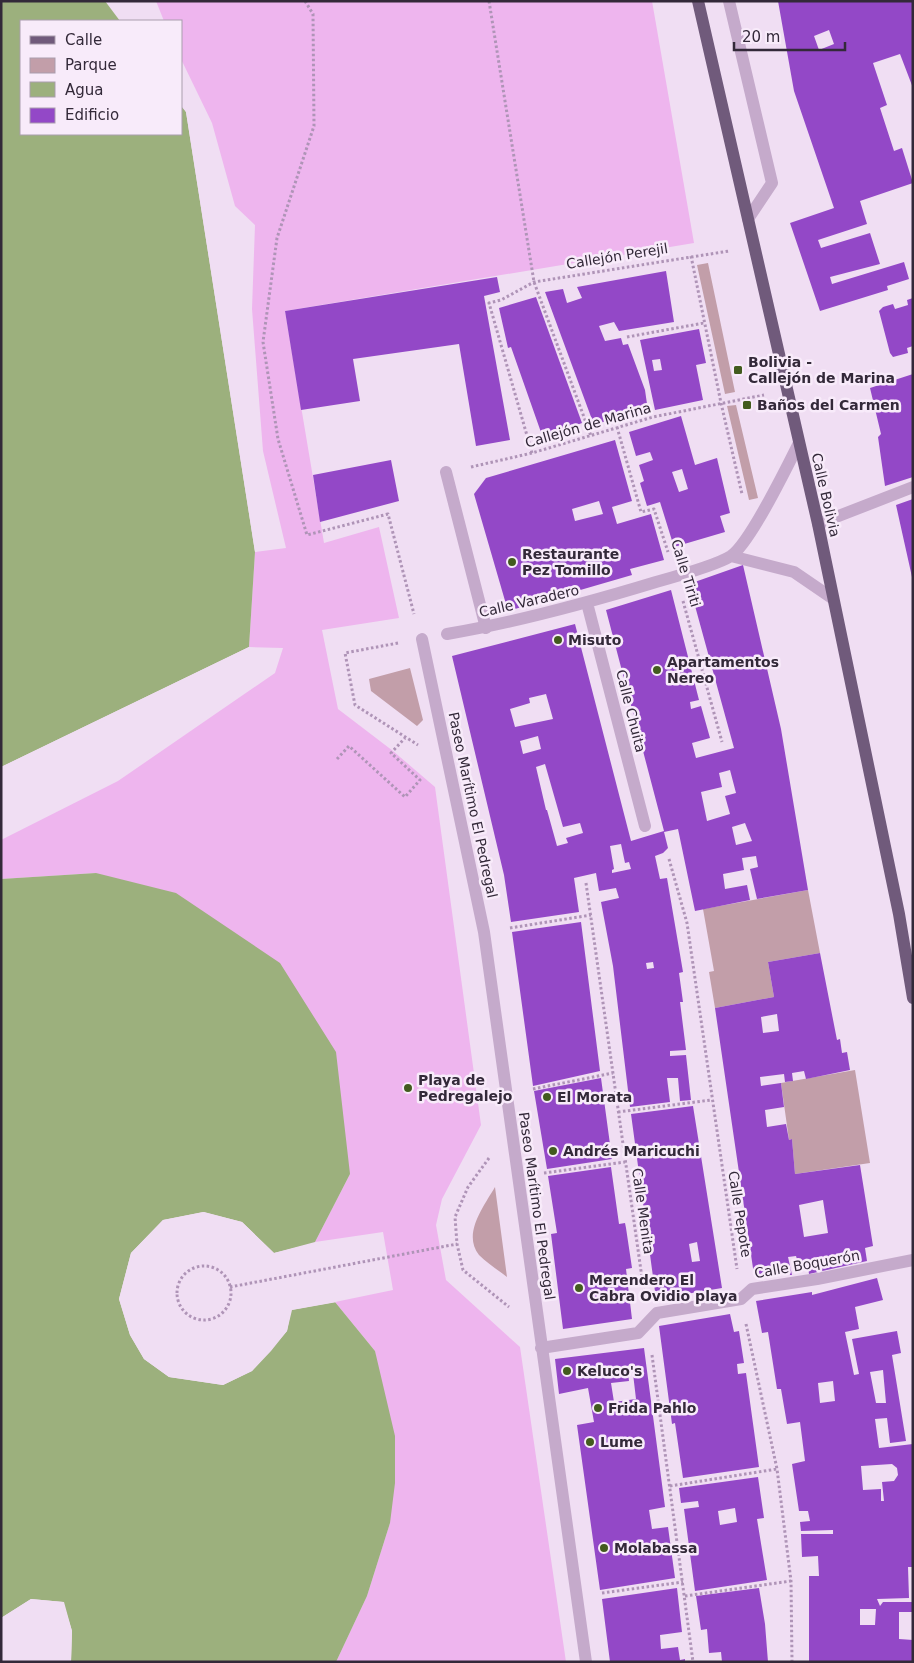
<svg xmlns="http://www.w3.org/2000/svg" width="914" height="1663" font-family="'DejaVu Sans',sans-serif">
<rect width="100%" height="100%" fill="#f0def3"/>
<path fill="#c29ea9" d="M708,263L735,392L725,394L697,265Z
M736,405L758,498L749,500L727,406Z
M410,668L423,720L417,726L371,691L369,679Z
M808,890L820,953L768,962L774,997L715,1008L709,972L714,971L703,909Z
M855,1070L870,1163L795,1174L792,1139L789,1140L781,1083Z
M495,1187L507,1277C498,1270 487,1263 479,1255C462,1234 484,1206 495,1187Z"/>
<path fill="#eeb5ee" d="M156,1H652L694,243L285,311L324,543L379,527L399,618L322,630L338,709L393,751L435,787L481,1125L442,1199L436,1225L446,1280L520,1347L566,1662H336L367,1596L390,1523L375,1351L335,1302L393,1290L383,1232L315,1242L350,1174L96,873L1,879V840L118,781L275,673L283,648L249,647L255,552L286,548L263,451L252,309L255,225L235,206L212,123L181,59V21H164Z"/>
<path fill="#9cb07d" d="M1,1H105L120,21H21V134H181V106L186,112L255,552L249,647L1,767Z
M96,873L176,893L280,963L336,1052L350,1174L315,1242L274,1253L242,1222L203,1212L163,1220L131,1253L119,1299L130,1335L144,1359L169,1377L223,1385L252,1371L287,1331L291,1310L335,1302L375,1351L395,1436V1483L390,1523L367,1596L336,1662H71L72,1631L63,1602L31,1599L1,1618V879Z"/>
<path fill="#f0def3" d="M181,103L188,112L257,552H255L186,112Z
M249,647H251L250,649L1,770V767Z
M204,1212L242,1222L274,1253L319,1242L316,1245L274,1255L240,1224L203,1214L164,1223L133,1254L121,1299L132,1334L146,1357L170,1375L222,1382L251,1369L269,1349L285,1330L290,1308L334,1300L337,1302L292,1310L287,1331L271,1351L252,1371L223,1385L169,1377L144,1359L130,1335L119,1299L131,1253L163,1220Z
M31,1599L64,1602L72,1631L71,1662H69L70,1631L62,1605L32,1601L1,1621V1618Z"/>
<path fill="#9348c7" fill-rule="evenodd" d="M778,1H913V88L900,54L873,63L887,105L880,108L894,151L902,148L913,183L860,201L867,224L818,240L821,248L870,233L880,264L830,277L832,284L904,262L909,279L887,286L888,290L820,311L790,223L834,208L794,91ZM829,30L834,44L819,50L814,36Z
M666,271L674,322L619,331L614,322L599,326L605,341L621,338L623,345L628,344L645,390L648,411L628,418V414L594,425L545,292L563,289L567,303L582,298L577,287Z
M497,277L500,292L484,296L510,440L476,446L459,344L353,359L360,401L301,410L285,311Z
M536,297L582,423L543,438L511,347L508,348L499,308Z
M913,298V346L907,348L908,353L893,357L890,353L879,311L883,307L893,304L895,309L908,305L907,300Z
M699,329L706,363L696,365L703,400L655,410L640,340ZM660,359L662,370L654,371L652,360Z
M913,374V477L885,486L878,437L881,434L870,388Z
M681,416L695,465L717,458L730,513L720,516L725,532L674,547L660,502L647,506L640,483L644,481L639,465L653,460L650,452L636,456L629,432ZM682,469L688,489L679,492L672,472Z
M615,440L632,501L612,507L617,524L651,514L664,560L630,569L632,575L508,611L474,494L486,478ZM599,501L603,514L575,521L572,509Z
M391,460L399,501L320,522L313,475Z
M913,499V577H912L896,505Z
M743,565L781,729L808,890L757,899L750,869L758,867L756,856L742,858L744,870L723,874L725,889L747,885L750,900L695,911L678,829L664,832L668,848L663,853L655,856L660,879L667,878L683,972L679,973L683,1002H680L686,1050L670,1051V1056L686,1055L691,1100L680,1101L678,1078H667L670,1102L630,1107L613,966L601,902L619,898L616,888L599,891L596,873L574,878L579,912L511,922L504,875L452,656L575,624L631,841L664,831L606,610L671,590L699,700L690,702L691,709L701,706L710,738L692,743L696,758L734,748L689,584ZM546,694L553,719L515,727L510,709L530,703L529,698ZM538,736L541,749L523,754L520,741ZM545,764L563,827L580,823L583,833L566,838L568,843L557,846L547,810H546L536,767ZM730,770L736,793L725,796L730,814L707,821L701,792L722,787L719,773ZM745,823L752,841L736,845L732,827ZM621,844L625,863L629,862L631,869L612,873V870L614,869L610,846ZM653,962L654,968L647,969L646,963Z
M581,922L600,1071L533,1086L512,932Z
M820,953L837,1040L840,1039L842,1053L847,1052L850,1070L806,1079L804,1071L792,1073L793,1081L785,1082L784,1074L760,1077L761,1086L781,1083L784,1107L765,1110L767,1127L786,1124L789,1140L792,1139L795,1174L860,1165L873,1246L865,1248L867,1261L809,1274L808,1267L800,1269L796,1256L788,1257L792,1275H790L789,1270L754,1275L715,1008L774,997L768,962ZM777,1014L779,1031L763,1033L761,1017ZM823,1200L828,1233L804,1237L799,1205Z
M601,1078L612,1159L547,1169L534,1091Z
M693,1106L722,1288L656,1299L631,1114ZM697,1242L700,1261L692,1262L689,1244Z
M611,1167L619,1224L625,1223L626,1228L632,1268L626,1269L632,1319L563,1329L551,1234L557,1233L548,1176Z
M877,1278L883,1300L855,1307L859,1329L845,1332L854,1375L859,1374L852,1339L897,1331L901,1353L892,1355L906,1441L890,1443L887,1418L875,1419L879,1448L913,1444V1567H908L909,1598L877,1599L880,1606L883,1602H912V1612H899V1639L913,1640V1662H809V1576H819L818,1556L802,1557L801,1534H833V1530L801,1531L800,1522L810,1521L808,1511H799L792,1464L805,1461L800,1422L787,1424L781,1389H777L768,1332L762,1333L756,1301L812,1292V1295ZM883,1370L886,1403H876L870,1372ZM833,1381L835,1401L820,1403L818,1383ZM892,1464L897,1468L898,1475L894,1481L882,1482L884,1501H881V1489L863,1490L861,1466ZM860,1609H876L875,1625H860Z
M730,1314L734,1332L739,1331L744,1363L737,1364L738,1374L746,1373L759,1467L683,1478L675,1423L672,1424L659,1326Z
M644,1348L665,1507L649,1510L652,1529L668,1527L675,1578L600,1590L577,1425L594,1422L588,1388L559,1394L555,1359ZM632,1365L636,1399L614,1402L611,1383L629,1381L627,1366Z
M758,1477L764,1518L757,1519L767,1580L695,1591L684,1509L699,1507L698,1501L681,1503L679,1488ZM735,1508L737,1522L720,1525L718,1511Z
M677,1588L682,1632L660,1635L661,1649L678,1647L680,1660L685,1659V1662H610L602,1599Z
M759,1588L765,1624L768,1662H722L721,1652L709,1653L707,1629L701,1630L696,1596Z"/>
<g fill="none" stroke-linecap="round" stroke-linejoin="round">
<path stroke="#af94b7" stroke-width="3" stroke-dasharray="2.5 2.5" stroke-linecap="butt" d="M305,1L313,14L314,126L277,238L263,342L278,439L307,535L388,514L414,614
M489,1L534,282L591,436
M691,256L721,403L742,494
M627,337L704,323
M617,427L641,512L654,509L668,552
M532,453L489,303L501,300L534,282L729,251
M471,467L532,453L653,417L764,395
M683,601L722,742
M398,643L345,653L355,705L418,745
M337,759L349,746L405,797L420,780L391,753L405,738
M669,859L687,923L737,1269
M586,883L644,1292
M510,928L591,915
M533,1089L613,1073
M618,1112L711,1100
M489,1158L468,1187L455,1217L457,1244L463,1270L509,1307
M544,1173L625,1162
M177 1293a27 27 0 1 1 54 0a27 27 0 1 1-54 0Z
M230,1287L457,1244
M746,1324L777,1469L791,1581L792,1662
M652,1355L693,1662
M670,1486L777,1469
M602,1593L683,1582
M685,1596L791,1581"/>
<path stroke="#c5aacb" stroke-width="12" d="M729,1L772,183L748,219
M446,472L486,628"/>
<path stroke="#c5aacb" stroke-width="12" d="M818,524L913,487
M731,556L794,572L832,598
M587,603L645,826
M447,634C518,622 587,603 656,582C674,577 717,565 731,556C750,543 787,467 799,443
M422,639L484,932L586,1662
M541,1348L638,1333L657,1313L741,1299L752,1289L817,1279L913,1260"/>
<path stroke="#705a7b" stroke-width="12" d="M698,1L818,524L899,914L913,998"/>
</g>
<g fill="#425b1e" stroke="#f8ebfa" stroke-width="2">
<rect x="733" y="365" width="10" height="10" rx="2.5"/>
<rect x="742" y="400" width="10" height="10" rx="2.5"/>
<circle cx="512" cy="562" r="5"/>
<circle cx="558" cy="640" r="5"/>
<circle cx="657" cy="670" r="5"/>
<circle cx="408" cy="1088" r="5"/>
<circle cx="547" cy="1097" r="5"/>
<circle cx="553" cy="1151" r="5"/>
<circle cx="579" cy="1288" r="5"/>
<circle cx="567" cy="1371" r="5"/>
<circle cx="598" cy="1408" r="5"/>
<circle cx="590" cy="1442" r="5"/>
<circle cx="604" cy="1548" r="5"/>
</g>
<g text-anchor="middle" stroke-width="5" stroke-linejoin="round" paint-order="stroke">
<g font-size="14" fill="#332939" stroke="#f8ebfa">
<text transform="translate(617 256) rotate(-9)" y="5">Callejón Perejil</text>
<text transform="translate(588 425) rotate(-16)" y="5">Callejón de Marina</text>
<text transform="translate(826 495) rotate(77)" y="5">Calle Bolivia</text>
<text transform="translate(686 573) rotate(73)" y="5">Calle Tiriti</text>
<text transform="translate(529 601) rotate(-13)" y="5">Calle Varadero</text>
<text transform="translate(631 711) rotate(76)" y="5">Calle Chuita</text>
<text transform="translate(473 805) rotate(78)" y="5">Paseo Marítimo El Pedregal</text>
<text transform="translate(537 1206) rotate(82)" y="5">Paseo Marítimo El Pedregal</text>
<text transform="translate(643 1211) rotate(82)" y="5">Calle Menita</text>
<text transform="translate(740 1214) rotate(81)" y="5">Calle Pepote</text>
<text transform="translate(807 1264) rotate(-10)" y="5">Calle Boquerón</text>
</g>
<g font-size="14" font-weight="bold" fill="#332939" stroke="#f8ebfa" text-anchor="start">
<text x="748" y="367">Bolivia -<tspan x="748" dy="16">Callejón de Marina</tspan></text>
<text x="757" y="410">Baños del Carmen</text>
<text x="522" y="559">Restaurante<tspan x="522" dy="16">Pez Tomillo</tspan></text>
<text x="568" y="645">Misuto</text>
<text x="667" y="667">Apartamentos<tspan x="667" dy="16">Nereo</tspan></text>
<text x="418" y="1085">Playa de<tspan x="418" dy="16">Pedregalejo</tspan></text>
<text x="557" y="1102">El Morata</text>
<text x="563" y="1156">Andrés Maricuchi</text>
<text x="589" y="1285">Merendero El<tspan x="589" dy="16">Cabra Ovidio playa</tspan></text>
<text x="577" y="1376">Keluco's</text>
<text x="608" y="1413">Frida Pahlo</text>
<text x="600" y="1447">Lume</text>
<text x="614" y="1553">Molabassa</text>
</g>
</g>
<rect width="914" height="1663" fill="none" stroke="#332939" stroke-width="5"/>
<rect x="20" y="20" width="162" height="115" fill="#f8ebfa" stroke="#a99dad"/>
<rect x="30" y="36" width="25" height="8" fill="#705a7b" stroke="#a99dad"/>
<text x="65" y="45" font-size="15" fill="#332939">Calle</text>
<rect x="30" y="58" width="25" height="15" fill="#c29ea9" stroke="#a99dad"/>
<text x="65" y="70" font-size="15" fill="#332939">Parque</text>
<rect x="30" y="82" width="25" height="15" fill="#9cb07d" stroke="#a99dad"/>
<text x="65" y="95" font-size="15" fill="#332939">Agua</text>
<rect x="30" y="108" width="25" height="15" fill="#9348c7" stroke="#a99dad"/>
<text x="65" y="120" font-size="15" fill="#332939">Edificio</text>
<path d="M734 42v8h111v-8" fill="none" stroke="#332939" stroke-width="2.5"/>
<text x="742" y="42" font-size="15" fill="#332939" stroke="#f8ebfa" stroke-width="4" paint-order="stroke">20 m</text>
</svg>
